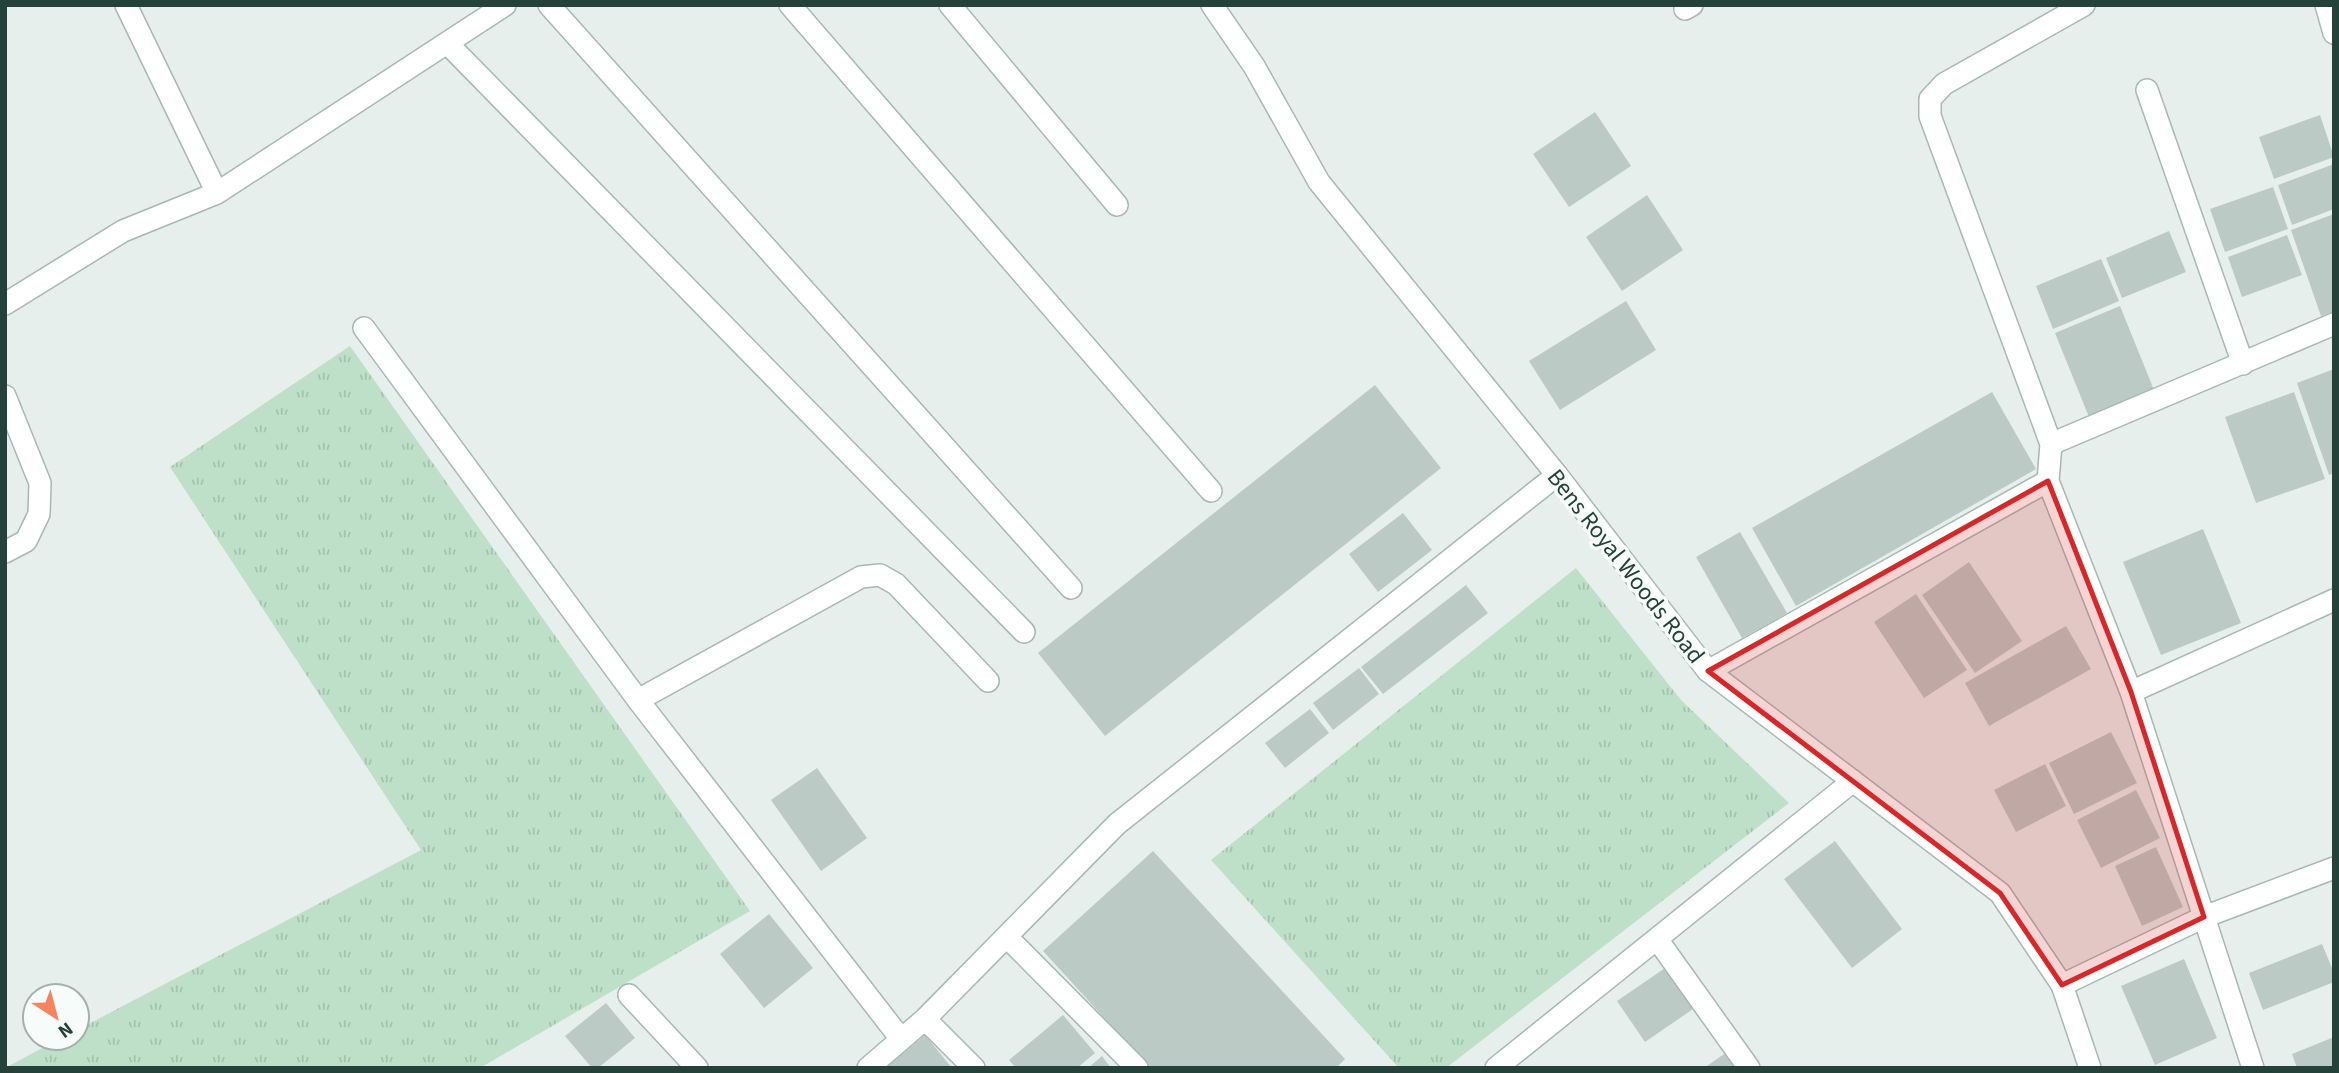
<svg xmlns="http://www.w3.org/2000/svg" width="2339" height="1073" font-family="'Source Sans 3',sans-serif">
<defs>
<pattern id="grass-tufts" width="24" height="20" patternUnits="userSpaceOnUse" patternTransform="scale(1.75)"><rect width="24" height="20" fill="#bfe0c8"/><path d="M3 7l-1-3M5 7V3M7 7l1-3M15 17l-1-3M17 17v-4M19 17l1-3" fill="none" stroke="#a4c1ad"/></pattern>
</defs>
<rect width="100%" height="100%" fill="#e6efeb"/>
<path fill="url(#grass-tufts)" d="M350,346L750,911L480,1068H5L61,1038H77V1030L421,850L170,467Z
M1576,568L1681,700L1789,803L1446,1068H1399L1211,860Z"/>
<path fill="#bbcac4" d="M1595,112L1631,166L1569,207L1533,154Z
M2320,115L2334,157L2274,179L2259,137Z
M2334,164V209L2292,225L2278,185Z
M2273,187L2288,229L2225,252L2210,209Z
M1647,195L1683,250L1622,291L1586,237Z
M2334,214V312L2321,316L2291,230Z
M2169,231L2186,272L2122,298L2106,258Z
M2287,235L2302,275L2242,297L2228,257Z
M2101,259L2119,301L2053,329L2036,286Z
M1626,301L1656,350L1560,410L1529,361Z
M2120,306L2154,390L2089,417L2055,333Z
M2334,369V473L2329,475L2297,383Z
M1375,385L1441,468L1105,736L1038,653Z
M1992,392L2036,469L1796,606L1752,528Z
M2294,392L2325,479L2256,503L2225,417Z
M1403,513L1432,550L1378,592L1349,554Z
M2203,529L2241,623L2161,655L2123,562Z
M1740,532L1787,613L1742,638L1696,557Z
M1969,562L2022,641L1975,673L1922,595Z
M1466,585L1488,613L1383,694L1361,667Z
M1916,594L1967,670L1924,698L1874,622Z
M2066,626L2091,669L1989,726L1965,683Z
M1359,668L1379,694L1333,730L1313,703Z
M1310,709L1329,733L1285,768L1265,743Z
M2111,732L2137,783L2074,814L2049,763Z
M2045,764L2066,806L2016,832L1994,790Z
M817,768L867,838L821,871L771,800Z
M2136,790L2160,838L2101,868L2077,820Z
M1835,841L1902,929L1852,968L1784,879Z
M2156,847L2183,907L2142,926L2115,866Z
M1153,851L1345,1059L1336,1068H1150L1043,951Z
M769,914L813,968L764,1008L720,954Z
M2322,944L2334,973V982L2263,1010L2249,973Z
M2184,959L2217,1038L2155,1065L2121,986Z
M1668,966L1696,1007L1645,1042L1617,1001Z
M606,1003L635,1038L598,1068H592L565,1036Z
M1063,1015L1095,1053L1077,1068H1016L1009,1060Z
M925,1035L952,1068H886Z
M2334,1037V1068H2297L2292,1054Z
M1727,1052L1739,1068H1704Z
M1102,1056L1111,1068H1088Z"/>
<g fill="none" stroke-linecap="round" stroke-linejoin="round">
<g stroke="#a8b8b2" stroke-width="24">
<path id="service" d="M5,396L40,483L39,514L26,541L5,552
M638,700L861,577L880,575L896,584L988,681"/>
</g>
<g stroke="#a8b8b2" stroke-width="24">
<path id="minor" d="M126,5L217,193
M549,5L1071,588
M790,5L1211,491
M950,5L1117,205
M2084,5L1944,84L1930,99V116L2051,444L2048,481L2131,692L2253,1068
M2326,5L2334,33
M1685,9L1692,5
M447,43L1024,632
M2147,90L2243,364
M5,304L123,231L217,193L505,5
M364,328L638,700L901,1039
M2051,444L2334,324
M1708,671L2048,481
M2131,692L2334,600
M1007,937L1137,1068
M1657,939L1749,1068
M2062,985L2204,917L2334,868
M629,995L697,1068
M925,1019L974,1068
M868,1068L925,1019L1117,824L1557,475
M1496,1068L1853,781"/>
</g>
<g stroke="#a8b8b2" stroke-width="24">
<path id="tertiary" d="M1212,5L1254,66L1319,182L1557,475L1708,671L2000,893L2062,985L2090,1068"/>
</g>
<use href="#service" stroke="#fff" stroke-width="21"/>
<use href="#minor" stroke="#fff" stroke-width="21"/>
<use href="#tertiary" stroke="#fff" stroke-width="21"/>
</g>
<path fill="#d62828" fill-opacity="0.2" stroke="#d62828" stroke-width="5" stroke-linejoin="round" d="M2048,481L2131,692L2204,917L2062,985L2000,893L1708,671Z"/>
<g text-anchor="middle" stroke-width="7" stroke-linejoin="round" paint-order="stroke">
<g font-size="24" fill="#24423a" stroke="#f7fbf9">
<text transform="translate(1626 566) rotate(52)" y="8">Bens Royal Woods Road</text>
</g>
</g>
<rect width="2339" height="1073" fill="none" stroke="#24423a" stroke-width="14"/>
<g transform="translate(56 1017) rotate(144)"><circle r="33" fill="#f7fbf9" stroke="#a3b1ad" stroke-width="2"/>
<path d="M0-5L12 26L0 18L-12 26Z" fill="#f4845f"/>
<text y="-10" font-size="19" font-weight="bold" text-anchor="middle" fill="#24423a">N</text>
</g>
</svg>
